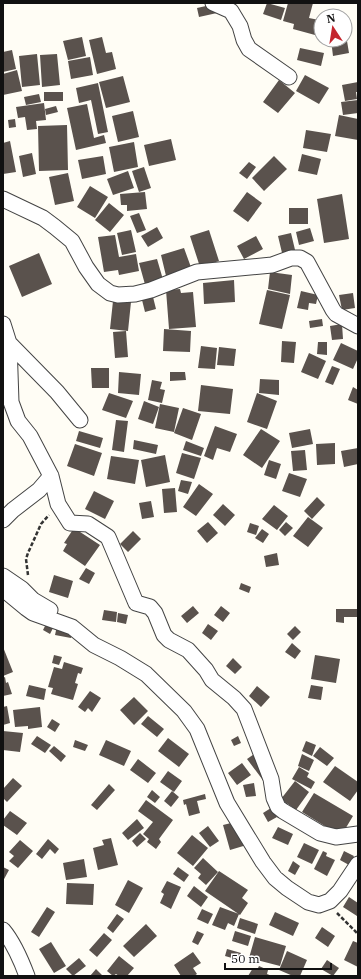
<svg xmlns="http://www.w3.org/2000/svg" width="361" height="979" font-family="'IBM Plex Serif',serif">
<rect width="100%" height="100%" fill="#fffdf5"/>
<path fill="#5a524d" d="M267,3L285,8L281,20L263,14Z
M288,3H313L309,18L319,20L315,35L293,29L294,24L283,21Z
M215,4L217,13L199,17L197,8Z
M345,29L349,53L333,56L331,40H345Z
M82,37L86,56L68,60L63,41Z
M102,37L106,53L112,52L116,69L97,74L89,40Z
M300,48L324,53L321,66L297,60Z
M12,50L16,69L3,72V52Z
M37,54L40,85L22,87L19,56Z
M57,54L60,85L42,87L40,55Z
M90,57L93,75L71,79L68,61Z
M17,70L22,91L3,95V74Z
M305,75L329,88L319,104L296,91Z
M123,76L130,102L106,108L99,82Z
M279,80L295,93L278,113L263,102Z
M358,82V92H356L357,99L345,101L342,85Z
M98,83L108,132L98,134L91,100L79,103L76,88Z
M44,92H63V101H44Z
M39,94L41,102L26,105L24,97Z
M358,100V113L343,115L341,102Z
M44,103L46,120L36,121L37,129L27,130L25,117L18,118L16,107Z
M87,104L94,138L104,135L106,143L76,150L67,108Z
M56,106L58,112L46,115L45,109Z
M133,111L139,137L118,142L112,116Z
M339,115L358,119V140L335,136Z
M15,119L16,127L9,128L8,120Z
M67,125L68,170L39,171L38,126Z
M306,130L331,134L327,152L303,148Z
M171,139L176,160L149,166L144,145Z
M10,141L16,172L3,174V143Z
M134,142L138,167L114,172L109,147Z
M32,153L36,174L23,177L19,156Z
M302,154L321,159L317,175L298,171Z
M103,156L106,174L82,179L78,160Z
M274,156L287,169L264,191L252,178Z
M249,162L256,167L247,179L239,173Z
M144,167L151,188L139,192L132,171Z
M128,171L134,188L113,195L107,179Z
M68,173L74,201L55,205L49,177Z
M90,186L108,197L95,218L77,207Z
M145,192L147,209L127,211V205H121L120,194Z
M247,192L262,203L248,222L233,211Z
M342,194L349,239L324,243L317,199Z
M109,203L124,215L110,232L95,220Z
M289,208H308V224H289Z
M139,213L146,230L137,233L130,216Z
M157,227L163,238L148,247L141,236Z
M310,228L314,241L299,245L296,232Z
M131,230L136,252L122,255L117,233Z
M209,230L219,261L200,267L190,236Z
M291,233L296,254L283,257L278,236Z
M115,235L119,257L136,254L139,271L119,275L118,270L104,272L98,237Z
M256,236L263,249L244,259L237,246Z
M184,248L192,270L167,280L161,255Z
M39,253L52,284L22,297L9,266Z
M157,259L164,283L146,288L139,263Z
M270,272L292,275L290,294L268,289Z
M234,280L235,302L204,304L203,283Z
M180,289L181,293L193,292L196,327L169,329L166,290Z
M267,290L290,295L282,329L259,324Z
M301,291L318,295L316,304L309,303L308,310L297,308Z
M152,293L156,309L145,312L141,296Z
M353,293L355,308L342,310L339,295Z
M113,301L131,302L128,331L110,329Z
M322,319L323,326L310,328L309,321Z
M342,324L343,339L332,340L330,326Z
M164,329L191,331L190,352L163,351Z
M126,331L128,357L115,358L113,332Z
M282,341L296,342L294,363L281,362Z
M318,342H327V355L317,354Z
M341,343L358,351V358L353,369L333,360Z
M201,346L217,348L215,369L198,368Z
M219,347L236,349L234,366L217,365Z
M309,353L326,361L318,379L301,372Z
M332,366L340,369L333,385L325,382Z
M91,368H109V388H92Z
M119,372L141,374L139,395L118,393Z
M170,372H185L186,380L170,381Z
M260,379L279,380V395L259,393Z
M152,380L162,382L160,389L165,390L162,403L148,400Z
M201,385L233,389L230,414L198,411Z
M353,387L358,390V404L348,400Z
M109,393L133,401L126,418L102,410Z
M257,393L277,401L267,429L247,422Z
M144,401L159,407L153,424L138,419Z
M160,404L179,408L174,432L155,428Z
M183,408L201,414L192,440L174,433Z
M116,420L128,421L124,452L112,450Z
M215,426L237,434L230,452L217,448L213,460L204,456Z
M261,429L280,441L262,468L243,455Z
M310,429L313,444L292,448L289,433Z
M79,431L103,438L100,448L76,441Z
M134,440L158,445L156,454L133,449Z
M186,441L204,448L201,456L183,450Z
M335,443V464L317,465L316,444Z
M75,444L102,453L94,476L67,466Z
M358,448V464L344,467L341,451Z
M305,450L307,470L293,471L291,451Z
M182,453L201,458L194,479L176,473Z
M165,455L170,482L146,487L141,460Z
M111,456L139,460L135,484L107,479Z
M269,460L281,464L276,479L264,475Z
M289,473L307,479L300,497L282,491Z
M181,480L192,482L188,494L178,491Z
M199,484L213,494L196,516L183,507Z
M175,488L177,512L164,513L162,489Z
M94,491L114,501L105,519L85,509Z
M317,497L325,505L312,519L304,511Z
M151,501L154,517L142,519L139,503Z
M223,504L235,515L225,526L213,515Z
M274,505L288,516L277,530L262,519Z
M308,517L323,528L308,547L293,536Z
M208,522L218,533L207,543L197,531Z
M286,522L293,528L285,536L279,530Z
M250,523L259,526L256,535L247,532Z
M74,528L100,545L85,566L63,551L67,544L64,543Z
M262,529L269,534L263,543L255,538Z
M133,531L141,539L128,552L120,544Z
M277,553L279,565L266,567L264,556Z
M86,568L95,573L89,584L79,579Z
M54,575L73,581L68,598L49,592Z
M241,583L251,587L249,593L239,589Z
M193,606L199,613L187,623L181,616Z
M221,606L230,613L223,622L214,615Z
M336,609H358V617H344V623L336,622Z
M104,610L117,612L116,622L102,620Z
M118,613L128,615L126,624L117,622Z
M48,620L55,624L50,634L43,630Z
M208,624L218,631L211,640L202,633Z
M57,626L73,629L71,638L55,635Z
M295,626L301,632L293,640L287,634Z
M292,643L301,651L295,659L285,652Z
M3,647L13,672L3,676Z
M54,655L62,657L59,665L52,663Z
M315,655L340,659L336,683L311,679Z
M233,658L242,667L235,674L226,666Z
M64,662L83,668L81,674L78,673L75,683L78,684L73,700L51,694L53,688L48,687L54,667L62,669Z
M5,677L6,683L8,682L12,694L3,696V678Z
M29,685L46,689L44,700L26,696Z
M311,685L323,687L321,700L308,698Z
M257,686L270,697L261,707L249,696Z
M90,691L101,698L92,712L88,708L85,712L78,707Z
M134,697L148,711L134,725L120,710Z
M7,706L10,723L3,725V707Z
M40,707L42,727L28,729V726L15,727L13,710Z
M148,716L164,729L157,737L141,724Z
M52,719L60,724L55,732L47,727Z
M3,731L23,733L20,752L3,750Z
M37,736L51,745L45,753L31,744Z
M238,736L241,743L234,746L231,740Z
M168,738L189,754L179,767L158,751Z
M75,740L88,745L85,751L73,747Z
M106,740L131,751L124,766L99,755Z
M306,741L316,745L312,756L302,751Z
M54,746L66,756L61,762L49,751Z
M320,747L334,758L327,766L313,756Z
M260,750L278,774L265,783L247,759Z
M302,754L314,760L309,771L298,766Z
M138,759L156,773L148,783L130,770Z
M242,763L251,775L237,785L228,773Z
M335,766L358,782V790L350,801L323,782Z
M299,767L309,773L307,777L315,782L311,789L292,779Z
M168,771L182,781L174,792L160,782Z
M13,778L22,786L7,802L3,798V789Z
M295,781L309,792L296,810L281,799Z
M254,783L256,796L246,797L243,785Z
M109,784L115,790L97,810L91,805Z
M152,790L160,797L155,803L147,797Z
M172,791L179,797L171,807L164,801Z
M314,793L353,816L341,836L302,812Z
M205,794L206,799L197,801L200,813L189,816L186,804L184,805L183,800Z
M146,800L173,820L159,839L161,842L156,849L147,842L149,839L143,834L153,822L138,811Z
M271,808L277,817L268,822L263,813Z
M10,811L27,823L17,835L3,825V820Z
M137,819L144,828L128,840L122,833Z
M235,822L250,844L230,850L223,825Z
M208,826L219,841L210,847L199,833Z
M278,827L293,834L288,845L272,838Z
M140,833L146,839L137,847L132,841Z
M192,835L208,848L193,866L177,853Z
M111,838L118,865L98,870L93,848L104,845L102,840Z
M48,839L59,849L55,854L50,849L42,859L36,854Z
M20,840L33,851L18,868L9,861L14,856L9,852Z
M304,843L319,850L312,864L297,857Z
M323,851L327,853L326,856L335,860L327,876L314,869Z
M344,851L354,856L349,865L340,860Z
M203,858L218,872L206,885L198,878L201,874L194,868Z
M84,859L87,877L66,880L63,863Z
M293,861L300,866L295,875L288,871Z
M3,867L9,870L3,881Z
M178,867L189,875L184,882L173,874Z
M219,871L248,890L242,898L248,903L240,915L205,891Z
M128,880L143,888L129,913L115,905Z
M167,881L181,887L171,909L160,903L164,894L161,892Z
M67,883L94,884L93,905L66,904Z
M194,886L208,897L201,907L187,896Z
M349,897L358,903L357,916L343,907Z
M47,907L55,912L39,937L31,932Z
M220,907L239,914L234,926L228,923L225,930L212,925Z
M202,909L213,914L208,924L197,919Z
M275,912L299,923L293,936L269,925Z
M117,914L124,919L113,933L107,928Z
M240,918L258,924L255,934L237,928Z
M146,924L157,936L134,957L123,946Z
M322,927L335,936L328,947L315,938Z
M197,931L204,934L198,945L192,942Z
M235,931L251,936L248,946L232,941Z
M104,933L112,940L97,957L89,950Z
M255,937L286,946L280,966L249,958Z
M353,941L358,943V967L344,960Z
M51,942L66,966L54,973L39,949Z
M227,949L241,953L239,960L225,956Z
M287,951L307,960L300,976H293L279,970Z
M193,952L201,963L193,968L197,974L194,976H181L174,965Z
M119,956L134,968L127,976H119L116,974L113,976L107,971Z
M79,958L86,966L73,976L66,969Z
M327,960L339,968L333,976L321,969Z
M259,966L268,970L267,974L272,976H248L253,968L257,970Z
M96,969L103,976H90Z"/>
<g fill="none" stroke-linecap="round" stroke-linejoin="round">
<g stroke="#444" stroke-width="17">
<path id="minor" d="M213,3L231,11L240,26L244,40L249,49L289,77
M3,199L43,218L55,227L72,241L86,267L98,284L110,293L118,295L135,294L151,290L197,272L272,265L291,258H300L307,262L333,310L336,314L358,326
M3,324L9,343L57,392L80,420
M9,343L11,402L18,421L30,436L51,476L58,504L70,523L88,524L108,537L136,603L150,607L155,613L164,635L169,640L188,650L206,670L212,680L234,698L244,709L271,779L274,798L278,807L283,811L320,833L336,837L358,834
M3,520L13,510L39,490L51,476
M3,576L22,589L33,600L50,610
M3,589L26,608L33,613L72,627L94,645L120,658L146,674L184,711L197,729L227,803L263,862L275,878L287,888L308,902L319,905L330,901L340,891L358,864
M3,930C14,943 21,960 27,976"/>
</g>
<path stroke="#333" stroke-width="2.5" stroke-dasharray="4 2" stroke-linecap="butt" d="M28,575L26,559L28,553L41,524L49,515
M337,913L358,934"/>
<use href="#minor" stroke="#fff" stroke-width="15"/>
</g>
<rect width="361" height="979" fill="none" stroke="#111111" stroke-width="8"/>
<g transform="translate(333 28) rotate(348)"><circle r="19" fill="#ffffff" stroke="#a0a0a0"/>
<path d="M0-3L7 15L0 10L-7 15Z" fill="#c4262e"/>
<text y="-6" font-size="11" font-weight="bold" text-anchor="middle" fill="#111111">N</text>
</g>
<path d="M225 963v6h106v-6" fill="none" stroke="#111111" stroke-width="2"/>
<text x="231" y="963" font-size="12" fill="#111111" stroke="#ffffff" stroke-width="3" paint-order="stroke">50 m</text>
</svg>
